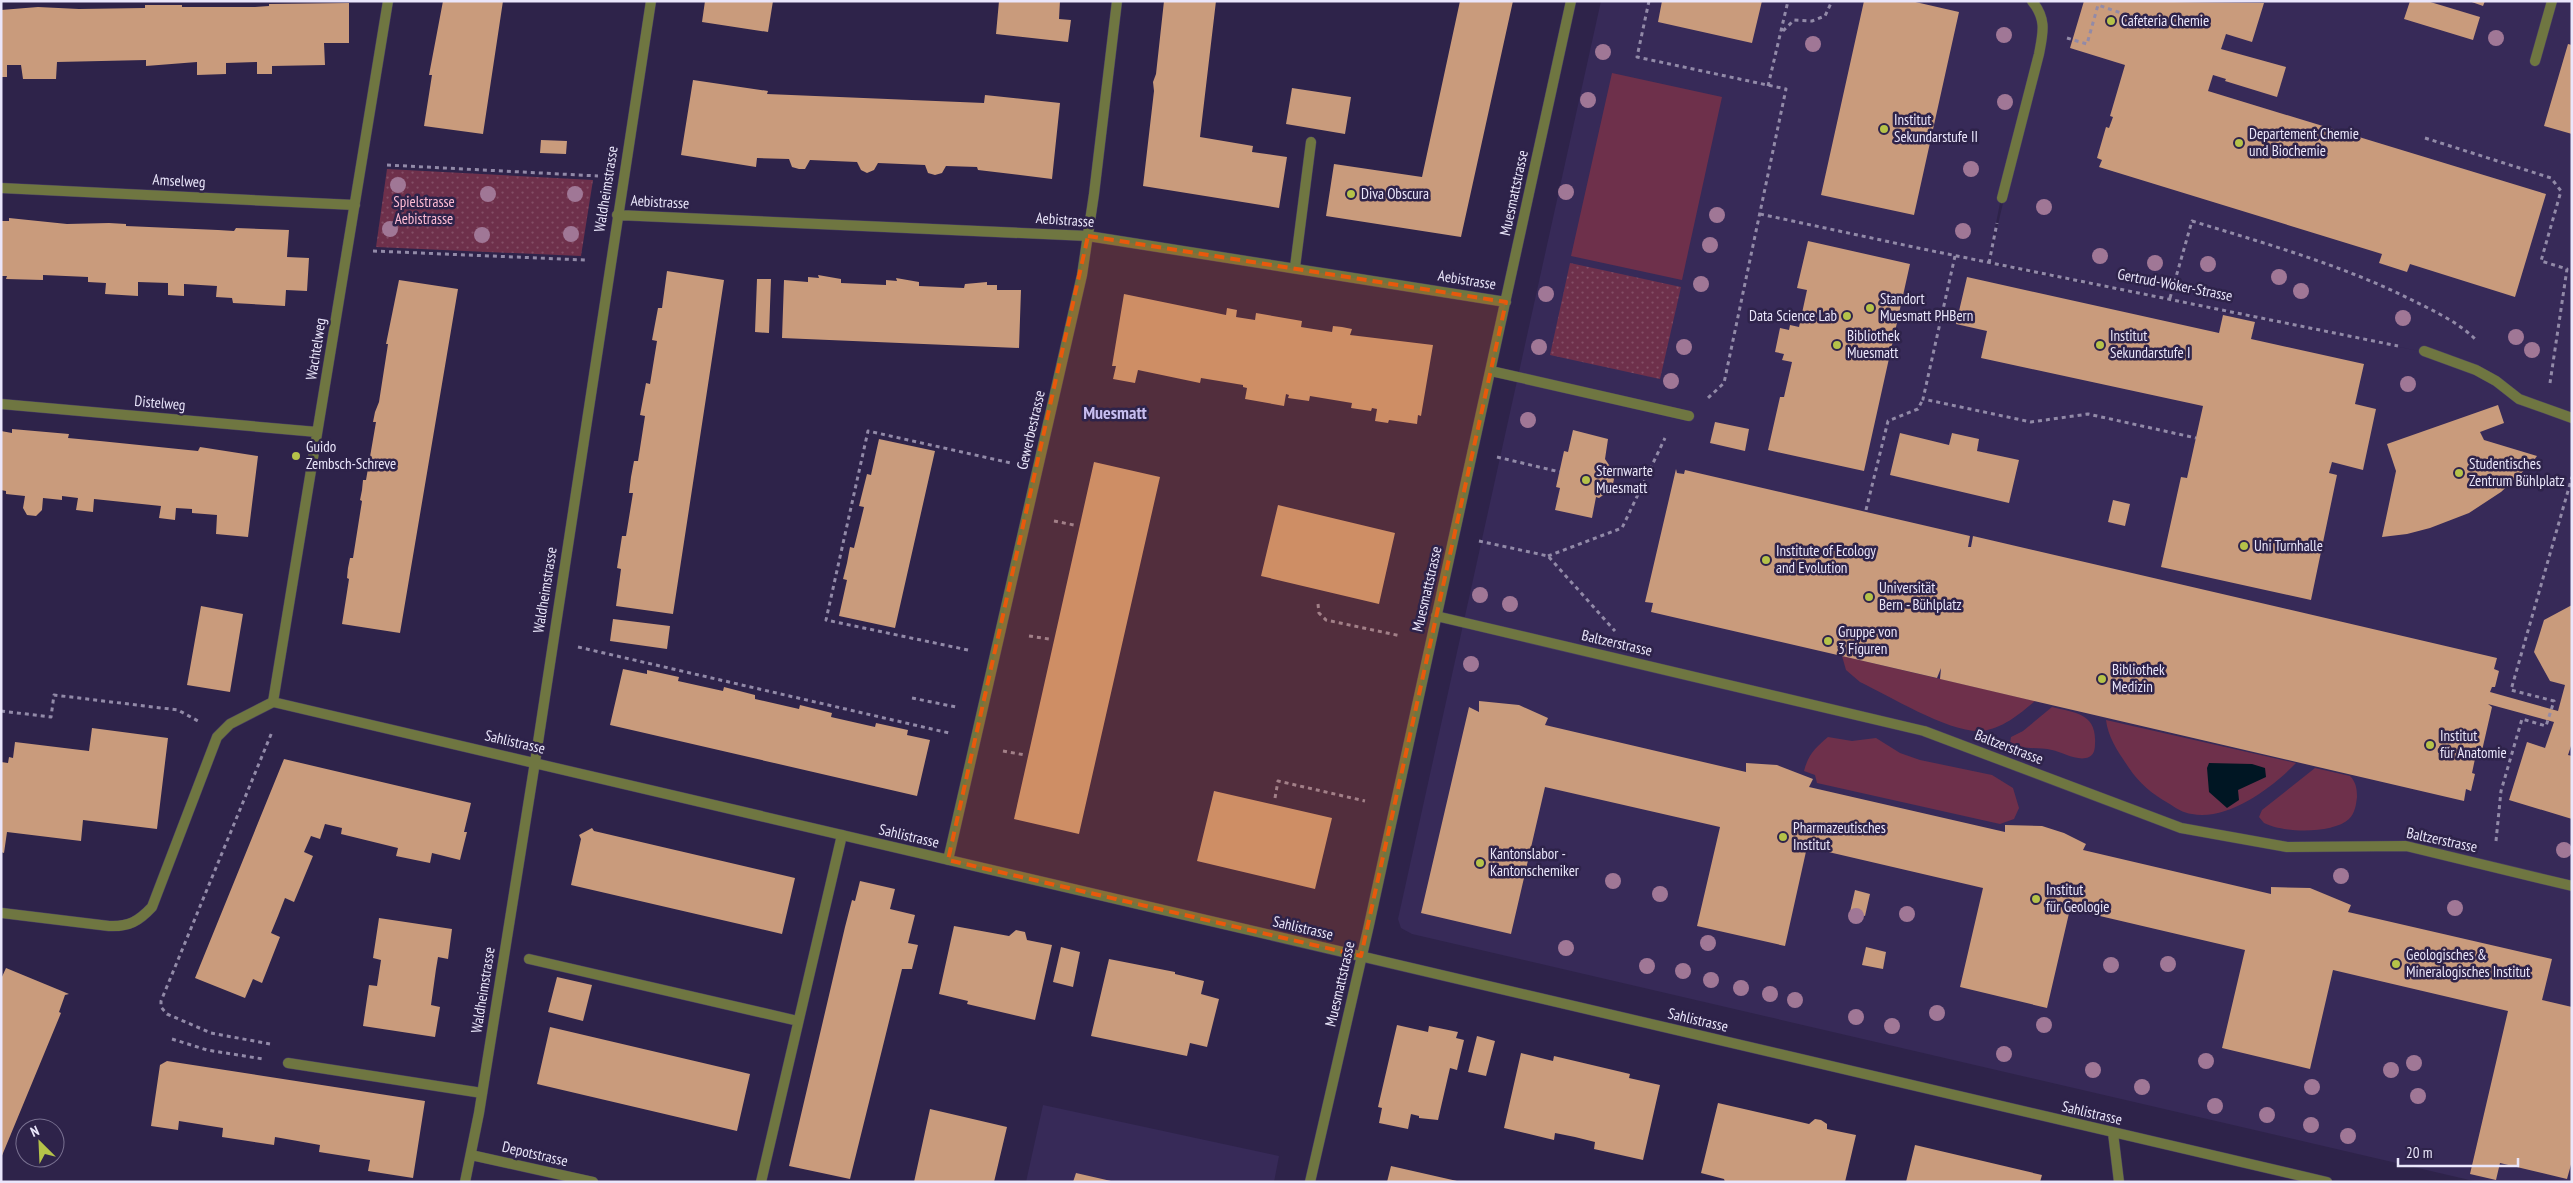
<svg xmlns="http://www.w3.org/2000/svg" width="2573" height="1183" font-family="'PT Sans Narrow',sans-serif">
<defs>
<pattern id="park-dots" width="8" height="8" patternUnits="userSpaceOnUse" patternTransform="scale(1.25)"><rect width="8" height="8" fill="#6e304b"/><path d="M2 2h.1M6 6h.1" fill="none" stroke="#834e66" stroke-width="1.8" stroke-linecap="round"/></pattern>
</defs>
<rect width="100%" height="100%" fill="#2e234a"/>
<path fill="#372a58" d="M1601,1H2031L2042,31L2001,198L1988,264L2424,352L1989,262L2044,31L2033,1H2572V1182H2478L1412,934L1401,928L1398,919Z
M1043,1105L1279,1156L1274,1182H1026Z"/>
<path fill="#6e304b" d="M1612,73L1722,97L1682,280L1571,256Z
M1842,656L2035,701C2020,714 2002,729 1982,731C1952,734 1889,696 1860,682L1846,670Z
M2052,707C2075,713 2097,713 2095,744C2095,749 2094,755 2089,757C2078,762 2062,752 2052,750C2039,747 2022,750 2010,743L2011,737L2023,731Z
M2106,720L2296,763C2273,787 2228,821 2192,814C2183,813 2176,808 2168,803C2152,794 2139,783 2129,768C2119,753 2108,738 2106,720Z
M1828,737L1852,741L1876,738L1900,753L1920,760L1992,775L2013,788L2019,808L2014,819L2000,824L1817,783L1815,775L1804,771C1808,755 1816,747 1828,737Z
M2315,768L2350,776C2356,782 2357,789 2357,797C2356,805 2355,813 2349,819C2333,834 2283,833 2264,823L2259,817L2262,810Z"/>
<path fill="url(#park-dots)" d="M387,169L593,180L581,256L376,247Z
M1570,263L1681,287L1660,379L1550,355Z"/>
<path fill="#001623" d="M2209,763L2252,764L2265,768L2266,777L2238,790L2239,800L2227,808L2209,792L2207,768Z"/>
<path fill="#c99b7c" d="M443,1H503L483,134L424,126L432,75H429Z
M705,1H773L768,32L702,22Z
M999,1H1060L1059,19L1071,20L1068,42L996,34Z
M1164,1H1216L1200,137L1253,146L1252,152L1287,157L1279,208L1143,186L1154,91L1153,82L1156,74Z
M1460,1H1513L1461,237L1326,216L1334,164L1422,177Z
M1662,1H1762L1752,43L1658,22Z
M1864,1H1911L1959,12L1914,215L1821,195Z
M2084,1L2264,3L2252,42L2226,34L2221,49L2286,67L2277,97L2225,81L2226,79L2213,75L2208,91L2546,194L2515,297L2410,264L2407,272L2379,263L2382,254L2099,167L2102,160L2097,158L2106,127L2109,128L2113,117L2110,116L2125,65L2070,48Z
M2410,1H2427L2480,17L2473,40L2404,19Z
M2469,1H2485L2483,6Z
M349,3V43H324L325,65L272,66V74H257V62L226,63V74L197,75V62L146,66V60L57,62L56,79H23L21,65H7V77H1V10L38,7L79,9L145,8V5H182V7H255L269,6V4Z
M2568,44L2572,45V134L2544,126Z
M693,80L768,91L767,94L984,103L985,95L1060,103L1052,179L978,170L977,167L946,166L942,173L935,175L928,173L925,165L878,163L874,170L867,173L861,170L857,162L810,160L805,169H799L792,167L789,159L757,158L756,167L681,155Z
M1292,88L1351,97L1345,134L1286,124Z
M541,140L567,141L566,154L540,153Z
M9,218L67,224L109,223L126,224V226L218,230L234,231L236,228L289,230L287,257L309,258L307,291L286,290L285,306L233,303L232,298L216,297L217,286L184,284V296L168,295V283L138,282V296L105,294L106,283L88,282V277L43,275V280L6,279L7,276H1V221H9Z
M1808,241L1910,264L1864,471L1768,450L1780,397H1784L1792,362L1782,360L1784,354L1775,352L1780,328L1789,330L1790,325L1799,327L1807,290L1797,288Z
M667,271L724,280L673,614L616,606L621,569L617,568L622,536H626L633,493H629L631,477L634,461H638L645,416L640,415L646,383L650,384L657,341L652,340L658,308H662Z
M818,275L841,279V283L886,285V280L897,281L896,278L919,282V286L964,288L965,284L987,282V285H997V290H1021L1019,348L782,338L784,280L808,282V277L819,278Z
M1967,277L2219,333L2223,315L2255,322L2251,339L2364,364L2355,404L2376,409L2363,470L2332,462L2329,473L2337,475L2311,600L2161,567L2181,477L2187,478L2203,406L1981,358L1987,331L1956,324Z
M757,279H771L769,333L755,332Z
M399,280L458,289L400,633L342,624L349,579L347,578L348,568L350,558H353L362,501L360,500L362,490L363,480H366L376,422H373L375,412L379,402L388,344H386Z
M1124,294L1226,315L1227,308L1237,310L1236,317L1255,320L1256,313L1302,321L1301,327L1332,332L1333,326L1342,327L1352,329L1350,335L1433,345L1421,416L1418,415L1417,424L1389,420L1388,423L1375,421L1377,409L1372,408L1371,411L1351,408L1352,403L1310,396L1309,401L1288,398L1289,395L1286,394L1284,406L1245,399L1247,388L1243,387V385L1201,378L1200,383L1138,370L1135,383L1113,379L1116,366H1112Z
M2498,405L2504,423L2480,432L2484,440L2537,456L2531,464L2501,492L2469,513L2430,528L2407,534L2382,537L2396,471L2387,444Z
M1715,422L1749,429L1745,451L1710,443Z
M12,429L69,434L68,438L100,441L198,451L200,447L258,456L248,537L216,534L217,515L192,513V509L176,508L175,520L159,518L161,506L94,499L93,512L76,510L78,498L62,496V500L43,498L42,510L36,516L27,515L23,508L25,496L6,494V491L1,490V431L12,433Z
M1573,430L1608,439L1605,459L1615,474L1612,489L1599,498L1596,497L1592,518L1555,510L1560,488L1556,487L1564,451L1568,452Z
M1900,433L1949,445L1952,433L1979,439L1977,451L2019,460L2009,503L1890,475Z
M879,439L935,451L895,628L839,616L847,580L843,579L847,563L850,547L854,548L864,507L859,506L867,474L871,475Z
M1094,462L1160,477L1079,834L1014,819Z
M1676,469L1677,473L1684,474L1685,470L1970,536L1968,547H1971L1973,536L2497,658L2494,669L2499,671L2495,687H2492L2490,692L2558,711L2565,685L2550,681L2534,652L2544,620L2572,605V743L2568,755L2572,756V819L2509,800L2527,742L2545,748L2554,722L2488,704L2492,707L2481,755L2476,754L2472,773L2475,774L2471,791L2466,789L2464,801L1940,679L1941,668L1937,678L1651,612L1653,603L1645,602Z
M2113,500L2130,504L2125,526L2108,522Z
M1278,505L1395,533L1379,604L1261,576Z
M201,606L243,614L230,692L187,685Z
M613,619L670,626L667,649L610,641Z
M623,669L647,674V670L679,677L678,681L723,691L724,687L755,695V699L799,709L800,705L832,713L831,717L875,727L876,723L908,730L907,735L930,740L917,796L610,725Z
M1479,701L1519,705L1548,718L1545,725L1746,772V763L1777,765L1813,779L1809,787L2005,832V825L2042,826L2064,833L2086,844L2083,850L2271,894V887L2310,888L2351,905L2348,912L2552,959L2542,1000L2572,1007V1161L2567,1179L2500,1163L2496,1180L2470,1174L2508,1011L2333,970L2310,1069L2222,1048L2245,950L2070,909L2047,1008L1960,987L1983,888L1807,847L1785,946L1697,926L1720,827L1545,787L1511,934L1421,913L1469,707L1479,712Z
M92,728L168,738L157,829L83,820L81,841L7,832L4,853L1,852V762L8,763L9,757L13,758L15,742L89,751Z
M284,759L471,803L464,832H467L460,860L432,853L430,863L396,856L398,848L341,834L342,828L325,824L320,839L311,836L304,852L313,856L294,902L285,898L278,916L271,933L280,937L262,983L253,979L245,998L195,978Z
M1214,791L1332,818L1315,889L1197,861Z
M592,828L594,831L795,878L782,934L571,885L581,839L579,835Z
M860,881L895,889L890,909L915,915L908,943L918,945L912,969H902L850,1179L789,1166L845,927L852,900L855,901Z
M1855,890L1870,894L1865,916L1850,912Z
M379,918L452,929L448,959L438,957L436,969L431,1005L440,1007L435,1037L363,1026L369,985L377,986L381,960L373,958Z
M954,926L1009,936L1016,930L1025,932L1027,940L1052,945L1035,1020L967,1004L968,1001L939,994Z
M1061,947L1080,952L1073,987L1053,982Z
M1866,947L1886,952L1883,969L1862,965Z
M1109,959L1175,972V974L1204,981L1201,994L1219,999L1207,1047L1190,1043L1187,1056L1091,1036Z
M6,968L69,994L65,995L59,1012L61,1013L1,1158V979Z
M557,977L592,985L583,1021L548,1012Z
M1397,1025L1428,1032L1429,1026L1458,1032L1456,1038L1464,1040L1457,1070L1450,1068L1438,1120L1419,1118V1116L1411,1114L1408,1129L1379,1123L1382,1108L1378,1107Z
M550,1027L750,1074L737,1131L537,1084Z
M1477,1036L1495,1041L1486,1076L1468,1072Z
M1521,1053L1553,1061L1554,1056L1630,1074L1629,1078L1660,1085L1643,1160L1594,1149L1595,1142L1575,1137L1555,1133L1554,1140L1504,1128Z
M167,1061L425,1101L413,1178L368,1171L370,1160L319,1152L320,1145L275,1137L274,1145L222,1137L223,1128L179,1121L178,1130L151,1126L160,1065Z
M1718,1103L1809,1124L1815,1119L1821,1120L1827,1124V1129L1856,1135L1845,1182H1725L1724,1179L1701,1173Z
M930,1109L1007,1127L994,1182H914Z
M1915,1145L2042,1175L2040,1182H1906Z
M1391,1166L1457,1181V1182H1387Z
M1076,1173L1111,1181V1182H1073Z"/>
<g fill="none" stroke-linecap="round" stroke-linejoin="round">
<g stroke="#483e63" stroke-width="11">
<path id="service" d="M2535,61L2552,1
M2002,198L2039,54C2043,33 2047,19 2032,1
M1295,267L1311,142
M2424,351L2476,370L2496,381L2519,399L2572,418
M1491,371L1689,416
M2,913L109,926C129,927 139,921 152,907L217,737L230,724L273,702
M529,959L798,1021
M288,1063L482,1093
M761,1182L842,835"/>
</g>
<g stroke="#483e63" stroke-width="11">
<path id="minor" d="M388,1L273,702L2327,1182
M1,188L355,205
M617,215L1088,236L1506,302
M1,404L317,432
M1436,616L1924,731L2181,828L2287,847L2406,846L2572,886
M948,860L1082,275L1094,194L1117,1
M2113,1133L2119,1182
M471,1155L593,1182
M465,1182L479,1113L535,762L651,1
M1310,1182L1369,925L1571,1"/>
</g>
<path stroke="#928aa8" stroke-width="3" stroke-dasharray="4 4" stroke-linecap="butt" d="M1649,1L1637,57L1786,89L1724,383L1708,398
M1783,31L1794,20L1812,21L1825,16L1832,1
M2067,38L2087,44L2098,5L2164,28
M1768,86L1788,1
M2425,138L2551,178L2561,191L2541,261L2567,269L2550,383
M387,165L598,176
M1760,214L1918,248L2398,346
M373,251L585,260
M1955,256L1923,399L2031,422L2088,414L2196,438
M1989,263L1997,223
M2170,298L2192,221C2267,244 2342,265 2412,300C2434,311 2460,323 2477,341
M1497,457L1560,472
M1866,510L1888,421L1918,409L1923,399
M1054,521L1074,525
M1479,541L1548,556L1615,631
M1548,556L1622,528L1665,438
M1318,604L1319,613L1326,620L1401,636
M1029,636L1049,639
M578,647L949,733
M968,650L826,620L868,431L1011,463
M912,698L956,707
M1,711L51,717L54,695L178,710L198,721
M1003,751L1025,755
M1275,798L1278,781L1365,801
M2496,841L2501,791L2522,719L2546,726L2554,701L2511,690L2572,477
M172,1039L207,1050L263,1059
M270,1044L211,1033L167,1014L161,1007V1001L272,732"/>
<use href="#service" stroke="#6f7641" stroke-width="10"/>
<use href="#minor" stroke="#6f7641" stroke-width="10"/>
</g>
<g fill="#a07796">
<circle cx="2004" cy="35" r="8"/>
<circle cx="2496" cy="38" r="8"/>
<circle cx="1813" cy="44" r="8"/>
<circle cx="1603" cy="52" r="8"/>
<circle cx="1588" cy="100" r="8"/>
<circle cx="2005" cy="102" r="8"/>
<circle cx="1971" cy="169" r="8"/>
<circle cx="398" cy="185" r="8"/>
<circle cx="1566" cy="192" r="8"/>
<circle cx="488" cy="194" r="8"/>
<circle cx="575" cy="194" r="8"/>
<circle cx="2044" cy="207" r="8"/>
<circle cx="1717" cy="215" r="8"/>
<circle cx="390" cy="229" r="8"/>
<circle cx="1963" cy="231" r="8"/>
<circle cx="571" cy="234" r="8"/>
<circle cx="482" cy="235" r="8"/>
<circle cx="1710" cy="245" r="8"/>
<circle cx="2100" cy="256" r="8"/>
<circle cx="2155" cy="263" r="8"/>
<circle cx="2208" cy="264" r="8"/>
<circle cx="2279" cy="277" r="8"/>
<circle cx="1701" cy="284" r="8"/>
<circle cx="2301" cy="291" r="8"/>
<circle cx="1546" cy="294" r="8"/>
<circle cx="2403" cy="318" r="8"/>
<circle cx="2516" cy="337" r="8"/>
<circle cx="1539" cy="347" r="8"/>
<circle cx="1684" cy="347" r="8"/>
<circle cx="2532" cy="350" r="8"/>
<circle cx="1671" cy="381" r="8"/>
<circle cx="2408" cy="384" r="8"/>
<circle cx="1528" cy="420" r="8"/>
<circle cx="1480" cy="595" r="8"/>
<circle cx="1510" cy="604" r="8"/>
<circle cx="1471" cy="664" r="8"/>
<circle cx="2564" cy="850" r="8"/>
<circle cx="2341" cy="876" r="8"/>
<circle cx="1613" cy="881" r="8"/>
<circle cx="1660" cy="894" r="8"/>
<circle cx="2455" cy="908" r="8"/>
<circle cx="1907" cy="914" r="8"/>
<circle cx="1856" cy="916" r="8"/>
<circle cx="1708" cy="943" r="8"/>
<circle cx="1566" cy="948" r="8"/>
<circle cx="2168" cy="964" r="8"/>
<circle cx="2111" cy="965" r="8"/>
<circle cx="1647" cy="966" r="8"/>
<circle cx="1683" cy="971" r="8"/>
<circle cx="1711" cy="980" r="8"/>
<circle cx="1741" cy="988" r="8"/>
<circle cx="1770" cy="994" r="8"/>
<circle cx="1795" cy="1000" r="8"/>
<circle cx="1937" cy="1013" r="8"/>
<circle cx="1856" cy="1017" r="8"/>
<circle cx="2044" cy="1025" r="8"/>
<circle cx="1892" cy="1026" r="8"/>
<circle cx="2004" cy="1054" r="8"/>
<circle cx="2206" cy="1061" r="8"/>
<circle cx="2414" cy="1063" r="8"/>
<circle cx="2093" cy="1070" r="8"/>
<circle cx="2391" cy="1070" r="8"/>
<circle cx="2142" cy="1087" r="8"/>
<circle cx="2312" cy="1087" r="8"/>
<circle cx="2418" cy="1096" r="8"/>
<circle cx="2215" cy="1106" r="8"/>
<circle cx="2267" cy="1115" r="8"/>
<circle cx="2311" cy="1125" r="8"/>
<circle cx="2348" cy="1136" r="8"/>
</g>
<path fill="#e8590c" fill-opacity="0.2" stroke="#e8590c" stroke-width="4" stroke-dasharray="10 6" stroke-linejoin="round" d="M1088,236L1506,302L1361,956L948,860Z"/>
<g fill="#b5c249" stroke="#2e234a" stroke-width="2">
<circle cx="2111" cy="21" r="5"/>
<circle cx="1884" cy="129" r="5"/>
<circle cx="2239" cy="143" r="5"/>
<circle cx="1351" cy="194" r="5"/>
<circle cx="1870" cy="308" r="5"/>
<circle cx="1847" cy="316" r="5"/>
<circle cx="1837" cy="345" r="5"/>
<circle cx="2100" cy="345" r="5"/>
<circle cx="296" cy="456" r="5"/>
<circle cx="2459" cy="473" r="5"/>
<circle cx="1586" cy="480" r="5"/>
<circle cx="2244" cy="546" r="5"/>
<circle cx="1766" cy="560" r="5"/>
<circle cx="1869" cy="597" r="5"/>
<circle cx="1828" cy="641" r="5"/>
<circle cx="2102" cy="679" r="5"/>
<circle cx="2430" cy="745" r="5"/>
<circle cx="1783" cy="837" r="5"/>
<circle cx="1480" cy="863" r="5"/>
<circle cx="2036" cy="899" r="5"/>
<circle cx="2396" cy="964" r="5"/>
</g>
<g text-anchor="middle" stroke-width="5" stroke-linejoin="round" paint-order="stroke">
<g font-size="15" fill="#eae6fb" stroke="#2e234a" text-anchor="start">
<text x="2121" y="26">Cafeteria Chemie</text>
<text x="1894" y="125">Institut<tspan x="1894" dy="17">Sekundarstufe II</tspan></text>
<text x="2249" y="139">Departement Chemie<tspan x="2249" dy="17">und Biochemie</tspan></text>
<text x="1361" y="199">Diva Obscura</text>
<text x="1880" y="304">Standort<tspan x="1880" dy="17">Muesmatt PHBern</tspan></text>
<text x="1837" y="321" text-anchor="end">Data Science Lab</text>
<text x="1847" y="341">Bibliothek<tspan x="1847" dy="17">Muesmatt</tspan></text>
<text x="2110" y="341">Institut<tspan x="2110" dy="17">Sekundarstufe I</tspan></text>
<text x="306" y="452">Guido<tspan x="306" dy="17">Zembsch-Schreve</tspan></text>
<text x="2469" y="469">Studentisches<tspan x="2469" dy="17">Zentrum Bühlplatz</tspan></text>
<text x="1596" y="476">Sternwarte<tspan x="1596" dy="17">Muesmatt</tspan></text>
<text x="2254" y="551">Uni Turnhalle</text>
<text x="1776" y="556">Institute of Ecology<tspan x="1776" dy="17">and Evolution</tspan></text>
<text x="1879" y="593">Universität<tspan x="1879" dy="17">Bern - Bühlplatz</tspan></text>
<text x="1838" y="637">Gruppe von<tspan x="1838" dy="17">3 Figuren</tspan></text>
<text x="2112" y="675">Bibliothek<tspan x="2112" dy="17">Medizin</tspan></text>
<text x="2440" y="741">Institut<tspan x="2440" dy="17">für Anatomie</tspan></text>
<text x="1793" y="833">Pharmazeutisches<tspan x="1793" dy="17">Institut</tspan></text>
<text x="1490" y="859">Kantonslabor -<tspan x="1490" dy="17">Kantonschemiker</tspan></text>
<text x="2046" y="895">Institut<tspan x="2046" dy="17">für Geologie</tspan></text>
<text x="2406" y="960">Geologisches &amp;<tspan x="2406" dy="17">Mineralogisches Institut</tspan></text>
</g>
<g font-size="15" fill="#eae6fb" stroke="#2e234a">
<text transform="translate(179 181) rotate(3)" y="5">Amselweg</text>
<text transform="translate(606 189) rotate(-81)" y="5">Waldheimstrasse</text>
<text transform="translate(1514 193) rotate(-78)" y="5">Muesmattstrasse</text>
<text transform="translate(660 202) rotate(3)" y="5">Aebistrasse</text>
<text transform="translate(1065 220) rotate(4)" y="5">Aebistrasse</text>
<text transform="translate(1467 280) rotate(9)" y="5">Aebistrasse</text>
<text transform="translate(2175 285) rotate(11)" y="5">Gertrud-Woker-Strasse</text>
<text transform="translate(316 349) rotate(-81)" y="5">Wachtelweg</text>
<text transform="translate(160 403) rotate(5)" y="5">Distelweg</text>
<text transform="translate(1031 430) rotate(-77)" y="5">Gewerbestrasse</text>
<text transform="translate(1427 589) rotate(-77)" y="5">Muesmattstrasse</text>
<text transform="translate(545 590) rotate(-81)" y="5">Waldheimstrasse</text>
<text transform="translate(1617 643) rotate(13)" y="5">Baltzerstrasse</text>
<text transform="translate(515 742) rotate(13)" y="5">Sahlistrasse</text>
<text transform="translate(2009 747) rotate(21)" y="5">Baltzerstrasse</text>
<text transform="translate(909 836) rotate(13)" y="5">Sahlistrasse</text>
<text transform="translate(2442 840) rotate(12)" y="5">Baltzerstrasse</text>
<text transform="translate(1303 928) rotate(13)" y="5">Sahlistrasse</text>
<text transform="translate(1340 984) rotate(-77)" y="5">Muesmattstrasse</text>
<text transform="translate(483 990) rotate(-81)" y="5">Waldheimstrasse</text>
<text transform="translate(1698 1020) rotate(13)" y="5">Sahlistrasse</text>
<text transform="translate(2092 1113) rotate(13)" y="5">Sahlistrasse</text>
<text transform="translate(535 1154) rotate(13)" y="5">Depotstrasse</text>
</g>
<g font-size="15" fill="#febcd4" stroke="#2e234a">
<text x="424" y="207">Spielstrasse<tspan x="424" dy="17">Aebistrasse</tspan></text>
</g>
<g font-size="18" font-weight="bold" fill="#c8bdef" stroke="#2e234a">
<text x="1115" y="419">Muesmatt</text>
</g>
</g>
<rect width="2573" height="1183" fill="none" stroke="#eae6fb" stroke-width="5"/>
<g transform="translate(40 1143) rotate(336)"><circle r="24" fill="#2e234a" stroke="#797191"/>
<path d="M0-4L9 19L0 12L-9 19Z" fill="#b5c249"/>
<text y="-8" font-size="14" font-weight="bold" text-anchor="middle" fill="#eae6fb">N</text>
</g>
<path d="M2398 1158v8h120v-8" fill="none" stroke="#eae6fb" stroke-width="2.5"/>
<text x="2406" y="1158" font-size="15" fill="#eae6fb" stroke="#2e234a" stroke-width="4" paint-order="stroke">20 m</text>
</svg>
